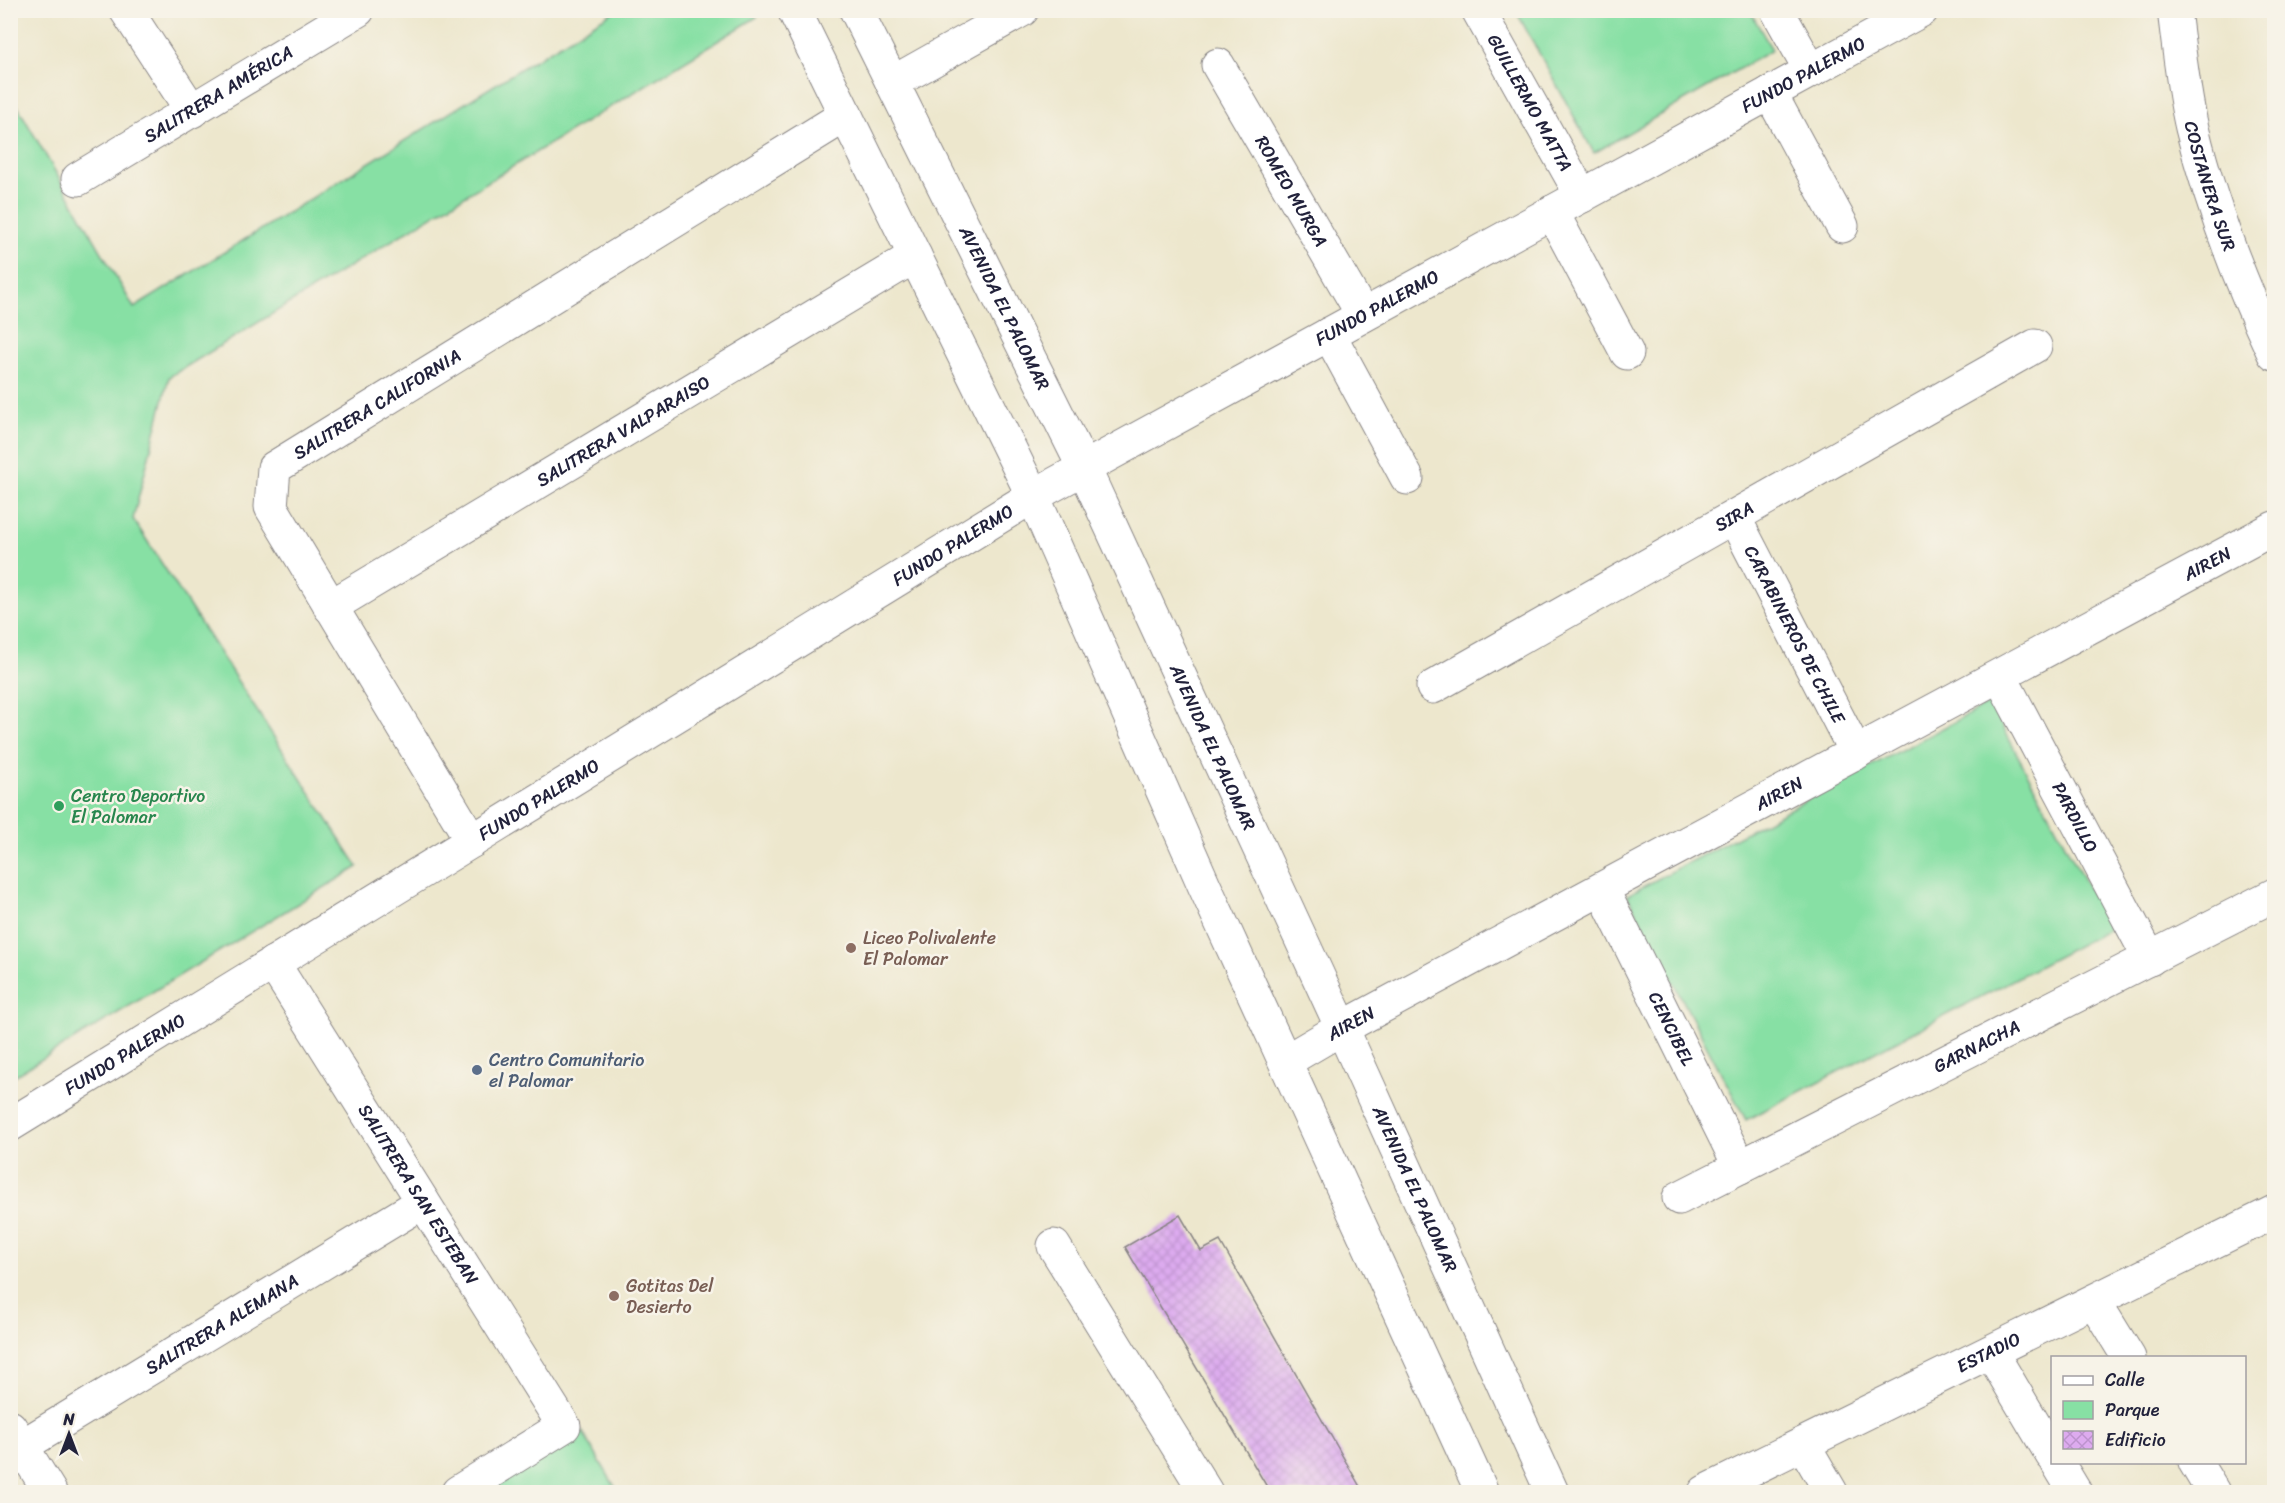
<svg xmlns="http://www.w3.org/2000/svg" width="2285" height="1503" font-family="Sriracha,sans-serif">
<defs>
<pattern id="building-cross-hatch" width="8" height="8" patternUnits="userSpaceOnUse" patternTransform="scale(1.5)"><rect width="8" height="8" fill="#ddabef"/><path d="M0 0l8 8M0 8l8-8" fill="none" stroke="#bd93ce"/></pattern>
</defs>
<rect width="100%" height="100%" fill="#f7f3e8"/>
<filter id="ink" filterUnits="userSpaceOnUse"><feTurbulence type="fractalNoise" baseFrequency=".0167" numOctaves="2"/><feDisplacementMap in="SourceGraphic" scale="12" xChannelSelector="R" yChannelSelector="G"/><feConvolveMatrix kernelMatrix="1 2 1 2 8 2 1 2 1" color-interpolation-filters="sRGB"/></filter>
<filter id="wash" filterUnits="userSpaceOnUse"><feTurbulence type="fractalNoise" baseFrequency=".008" numOctaves="4" result="noise"/><feDisplacementMap in="SourceGraphic" scale="24" xChannelSelector="R" yChannelSelector="G"/><feGaussianBlur stdDeviation="1.35" result="paint"/><feColorMatrix in="noise" values="0 0 0 0 0 0 0 0 0 0 0 0 0 0 0 0 0 1.4 0 .05"/><feComposite in="paint" operator="in"/></filter>
<g filter="url(#wash)">
<rect width="100%" height="100%" fill="#ede7cd"/>
<path fill="#87e0a4" stroke="#548170" stroke-width="1.5" d="M753,10L757,17L169,377L133,519L358,867L11,1078V95L134,308L614,11Z
M1516,11H1750L1772,50L1594,153Z
M1990,703L2110,929L1746,1120L1627,895Z
M582,1431L618,1492H483Z"/>
<g id="blocks">
<path fill="url(#building-cross-hatch)" d="M1180,1215L1201,1251L1220,1241L1363,1492H1270L1125,1247Z"/>
</g>
</g>
<g filter="url(#ink)">
<use href="#blocks" fill-opacity="0" stroke="#888484" stroke-width="1.5"/>
<g fill="none" stroke-linecap="round" stroke-linejoin="round">
<g stroke="#888484" stroke-width="35">
<g id="minor">
<path d="M126,10L192,111"/>
<path d="M794,10L1033,496L1204,885L1482,1492"/>
<path id="s1" d="M856,10L1084,468L1342,1028L1552,1492"/>
<path id="s2" d="M1478,10L1582,196"/>
<path d="M1777,10L1811,71"/>
<path id="s3" d="M2174,10C2179,49 2183,90 2192,128C2211,206 2240,281 2274,354"/>
<path id="s4" d="M1218,65L1363,315"/>
<path d="M892,83L1022,10"/>
<path d="M1770,93L1842,226"/>
<path id="s5" d="M78,179L358,10"/>
<path d="M1552,212L1627,353"/>
<path d="M1329,334L1407,478"/>
<path id="s6" d="M1734,517L1856,753"/>
<path id="s7" d="M330,607L915,256"/>
<path id="s8" d="M2000,676L2150,959"/>
<path id="s9" d="M1433,687L2035,346"/>
<path id="s10" d="M472,841L271,507L274,468L846,115"/>
<path id="s11" d="M1602,889L1740,1167"/>
<path id="s12" d="M273,963L564,1426L458,1492"/>
<path id="s13" d="M1286,1061L1342,1028L2274,528"/>
<path id="s14" d="M10,1125L1033,496L1922,10"/>
<path id="s15" d="M1679,1198L2274,895"/>
<path d="M1054,1246L1206,1492"/>
<path d="M2094,1301L2129,1358"/>
<path d="M1991,1352L2052,1455"/>
<path d="M10,1427L50,1492"/>
<path d="M1803,1444L1831,1492"/>
<path id="s16" d="M22,1446L423,1202"/>
<path d="M2057,1462L2075,1492"/>
<path d="M2195,1462L2213,1492"/>
<path id="s17" d="M1705,1492L2274,1212"/>
</g>
</g>
<use href="#minor" stroke="#fff" stroke-width="33"/>
</g>
</g>
<circle fill="#2e9e5b" stroke="#f7f3e8" stroke-width="2" cx="59" cy="806" r="6"/>
<g fill="#8d6e63" stroke="#f7f3e8" stroke-width="2">
<circle cx="851" cy="948" r="6"/>
<circle cx="614" cy="1296" r="6"/>
</g>
<circle fill="#5c6f8a" stroke="#f7f3e8" stroke-width="2" cx="477" cy="1070" r="6"/>
<g text-anchor="middle" stroke-width="5" stroke-linejoin="round" paint-order="stroke">
<g font-size="18" fill="#22223b" stroke="#f7f3e8">
<text dy="6" stroke="none"><textPath href="#s14" startOffset="2079">FUNDO PALERMO</textPath></text>
<text dy="6" stroke="none"><textPath href="#s5" startOffset="164">SALITRERA AMÉRICA</textPath></text>
<text dy="6" stroke="none"><textPath href="#s2" startOffset="106">GUILLERMO MATTA</textPath></text>
<text dy="6" stroke="none"><textPath href="#s3" startOffset="180">COSTANERA SUR</textPath></text>
<text dy="6" stroke="none"><textPath href="#s4" startOffset="146">ROMEO MURGA</textPath></text>
<text dy="6" stroke="none"><textPath href="#s1" startOffset="333">AVENIDA EL PALOMAR</textPath></text>
<text dy="6" stroke="none"><textPath href="#s14" startOffset="1593">FUNDO PALERMO</textPath></text>
<text dy="6" stroke="none"><textPath href="#s10" startOffset="550">SALITRERA CALIFORNIA</textPath></text>
<text dy="6" stroke="none"><textPath href="#s7" startOffset="342">SALITRERA VALPARAISO</textPath></text>
<text dy="6" stroke="none"><textPath href="#s9" startOffset="346">SIRA</textPath></text>
<text dy="6" stroke="none"><textPath href="#s14" startOffset="1107">FUNDO PALERMO</textPath></text>
<text dy="6" stroke="none"><textPath href="#s13" startOffset="1047">AIREN</textPath></text>
<text dy="6" stroke="none"><textPath href="#s6" startOffset="132">CARABINEROS DE CHILE</textPath></text>
<text dy="6" stroke="none"><textPath href="#s1" startOffset="819">AVENIDA EL PALOMAR</textPath></text>
<text dy="6" stroke="none"><textPath href="#s13" startOffset="561">AIREN</textPath></text>
<text dy="6" stroke="none"><textPath href="#s14" startOffset="621">FUNDO PALERMO</textPath></text>
<text dy="6" stroke="none"><textPath href="#s8" startOffset="160">PARDILLO</textPath></text>
<text dy="6" stroke="none"><textPath href="#s13" startOffset="75">AIREN</textPath></text>
<text dy="6" stroke="none"><textPath href="#s11" startOffset="156">CENCIBEL</textPath></text>
<text dy="6" stroke="none"><textPath href="#s15" startOffset="334">GARNACHA</textPath></text>
<text dy="6" stroke="none"><textPath href="#s14" startOffset="135">FUNDO PALERMO</textPath></text>
<text dy="6" stroke="none"><textPath href="#s1" startOffset="1305">AVENIDA EL PALOMAR</textPath></text>
<text dy="6" stroke="none"><textPath href="#s12" startOffset="273">SALITRERA SAN ESTEBAN</textPath></text>
<text dy="6" stroke="none"><textPath href="#s16" startOffset="234">SALITRERA ALEMANA</textPath></text>
<text dy="6" stroke="none"><textPath href="#s17" startOffset="316">ESTADIO</textPath></text>
</g>
<g font-size="18" fill="#27864d" stroke="#f7f3e8" text-anchor="start">
<text x="71" y="802">Centro Deportivo<tspan x="71" dy="21">El Palomar</tspan></text>
</g>
<g font-size="18" fill="#785e54" stroke="#f7f3e8" text-anchor="start">
<text x="863" y="944">Liceo Polivalente<tspan x="863" dy="21">El Palomar</tspan></text>
<text x="626" y="1292">Gotitas Del<tspan x="626" dy="21">Desierto</tspan></text>
</g>
<g font-size="18" fill="#4e5e75" stroke="#f7f3e8" text-anchor="start">
<text x="489" y="1066">Centro Comunitario<tspan x="489" dy="21">el Palomar</tspan></text>
</g>
</g>
<rect width="2285" height="1503" fill="none" stroke="#f7f3e8" stroke-width="36"/>
<rect x="2051" y="1356" width="195" height="108" fill="#f7f3e8" stroke="#a29fa3" stroke-width="1.5"/>
<rect x="2063" y="1376" width="30" height="9" fill="#ffffff" stroke="#a29fa3" stroke-width="1.5"/>
<text x="2105" y="1386" font-size="18" fill="#22223b">Calle</text>
<rect x="2063" y="1401" width="30" height="18" fill="#87e0a4" stroke="#a29fa3" stroke-width="1.5"/>
<text x="2105" y="1416" font-size="18" fill="#22223b">Parque</text>
<rect x="2063" y="1431" width="30" height="18" fill="url(#building-cross-hatch)" stroke="#a29fa3" stroke-width="1.5"/>
<text x="2105" y="1446" font-size="18" fill="#22223b">Edificio</text>
<g transform="translate(69 1434)" stroke="#f7f3e8" stroke-width="4.5" paint-order="stroke">
<path d="M0-4.5L10 22L0 15L-10 22Z" fill="#22223b"/>
<text y="-9" font-size="16" font-weight="bold" text-anchor="middle" fill="#22223b">N</text>
</g>
</svg>
